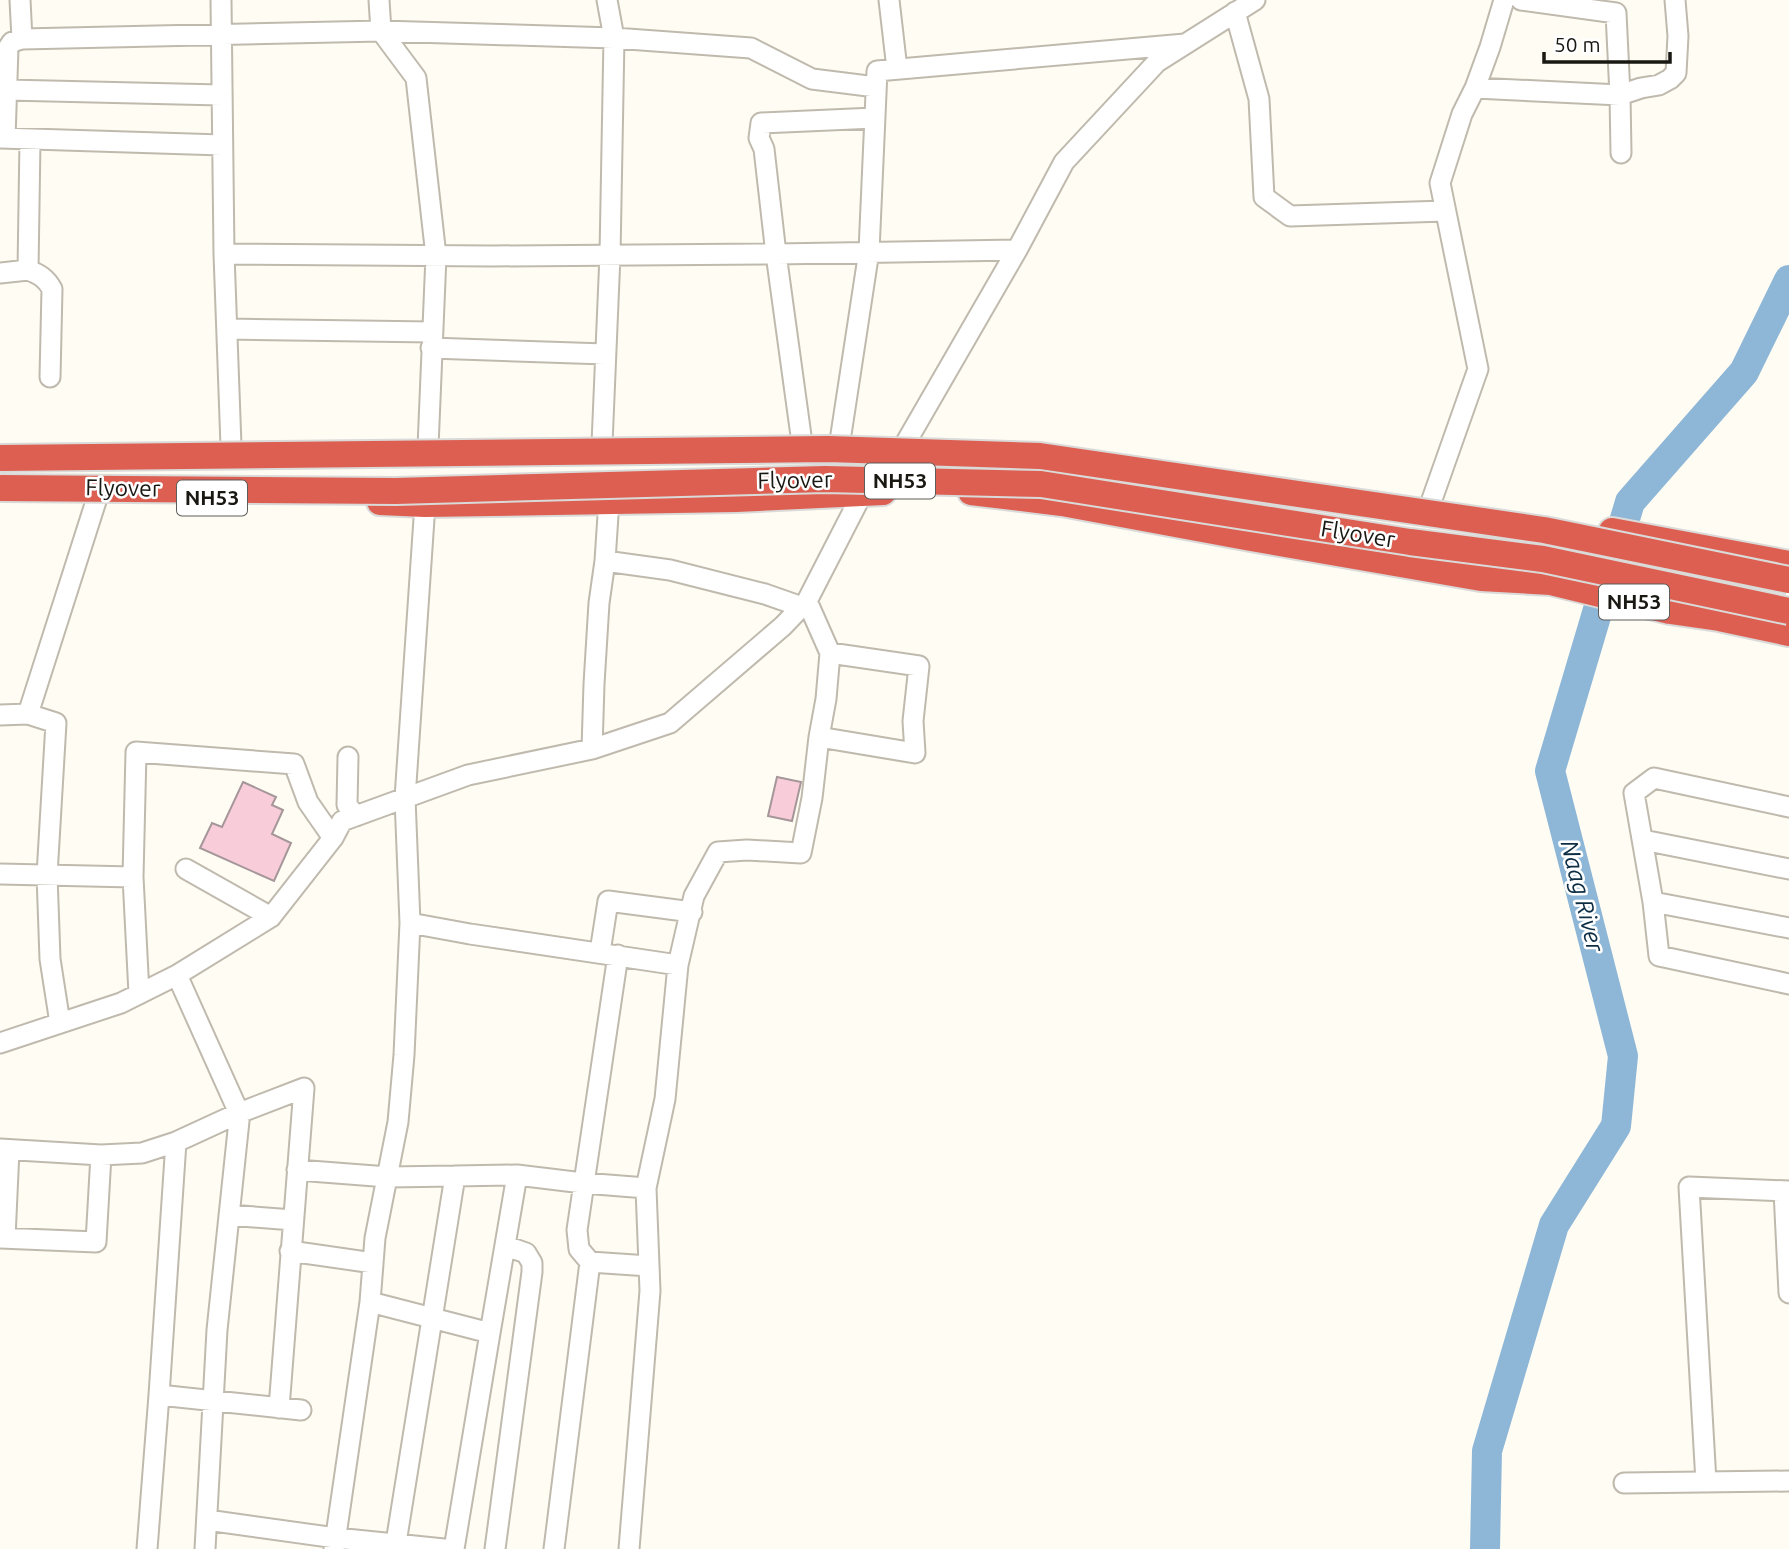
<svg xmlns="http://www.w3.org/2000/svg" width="1789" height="1549" font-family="Ubuntu,sans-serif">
<rect width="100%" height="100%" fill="#fffcf3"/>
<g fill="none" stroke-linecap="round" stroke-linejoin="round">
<path stroke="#8eb7d7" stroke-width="30" d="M1485,1549L1487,1451L1554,1225L1616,1126L1623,1056L1550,771L1630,502L1744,372L1789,280"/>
</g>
<path fill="#f8cdd9" stroke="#a5969a" stroke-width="2" d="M777,777L801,782L792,821L768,816Z
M243,782L276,797L272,805L283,810L272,834L291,843L274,881L200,848L212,823L222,827Z"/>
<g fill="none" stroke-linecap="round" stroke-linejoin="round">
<g stroke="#bfbaad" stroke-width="23">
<path id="minor" d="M20,0L22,39
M221,0L224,254L231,446
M379,0L381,31L416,78L436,256L428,447
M607,0L614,38L751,48L812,79L876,87
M889,0L897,69
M1235,12L1259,99L1264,197L1290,216L1445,211
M1475,88L1620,95L1616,13L1521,0
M7,90L221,95
M0,138L222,145
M5,138L8,48L12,42L22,39L381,31L614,38L610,255L602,444
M1621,153L1620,95L1641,88L1659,85L1670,79L1676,73L1678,36L1675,0
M224,254L492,256L776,254L1017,250
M28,270C39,274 46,278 52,289L50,377
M0,273L28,270L30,140
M227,329L432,332
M431,348L605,354
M802,443L776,254L764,149L759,138L761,123L875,118
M905,444L1017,250L1064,162L1157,62L1255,0
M1430,505L1478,369L1440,183L1462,114L1475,88L1490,47L1504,0
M605,561L670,570L765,594L802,607
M28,714L97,498
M0,715L28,714L56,723L47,875L50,959L60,1023
M819,737L915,753L913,721L919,666L830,653
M592,749L594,684L599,603L605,561L609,500
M348,757L347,805L356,816
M1789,807L1654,778L1634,793L1653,902L1659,956L1789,984
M1643,840L1789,869
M186,869L271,917
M0,874L133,877L136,752L294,764L308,802L333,838
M133,877L139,994
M1653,902L1789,928
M410,923L470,934L678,965
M600,952L608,901L692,912
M618,955L577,1230L579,1249L590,1262L649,1266
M177,975L239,1113V1121L217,1330L205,1549
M0,1043L121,1003L177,975L271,917L333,838L342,821L468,775L592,749L670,723L783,626L807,601L863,492L840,441L869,251L877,71L1185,44
M176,1142L239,1113L304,1088L279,1408
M0,1149L101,1155L142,1153L176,1142L159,1395L301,1410
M297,1170L388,1177L455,1176L395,1549
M455,1176L517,1175L583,1183L646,1188
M1784,1191L1789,1293
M229,1215L293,1220
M0,1238L96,1242L101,1155
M5,1238L9,1150
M290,1251L373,1263
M370,1302L490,1333L454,1549
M490,1333L517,1175
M1706,1482L1689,1187L1789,1191
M1624,1483L1789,1481
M207,1520L336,1538L444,1549
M147,1549L159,1395
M334,1549L370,1302L375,1238L398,1122L404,1055L410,923L405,798L425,504
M495,1549L532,1272V1263L526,1253L506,1246
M554,1549L590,1262
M629,1549L650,1291L646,1188L665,1099L678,965L694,896L718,852L747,850L801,853L812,798L819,737L826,699L830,653L807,601"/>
</g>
<g stroke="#dadad9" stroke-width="30">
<path id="highway" d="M971,492L1062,503L1251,538L1481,578L1551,582L1670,611L1719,618L1789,633
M380,502L425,504L736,499L883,492
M1612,531L1789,564"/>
</g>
<use href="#minor" stroke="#fff" stroke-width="19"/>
<use href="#highway" stroke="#dd5f52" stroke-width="26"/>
<g stroke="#dadad9" stroke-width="30" stroke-linecap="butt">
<path id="highway-bridge" d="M0,458L828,449L1040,456L1544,530L1789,580
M0,488L396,491L825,479L1041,484L1410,542L1543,559L1789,611"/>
</g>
<use href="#highway-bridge" stroke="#dd5f52" stroke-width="26"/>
</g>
<g text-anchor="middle" stroke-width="5" stroke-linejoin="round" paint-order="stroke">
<g fill="#fff" stroke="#5e5d5a" stroke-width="2">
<rect x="865" y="463.5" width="70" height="35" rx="5"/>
<rect x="177" y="480.5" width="70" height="35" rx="5"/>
<rect x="1599" y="584.5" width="70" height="35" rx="5"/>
</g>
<g font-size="21" font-weight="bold" fill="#191813">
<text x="900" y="488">NH53</text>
<text x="212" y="505">NH53</text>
<text x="1634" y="609">NH53</text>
</g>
<g font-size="23" fill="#191813" stroke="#fff">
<text transform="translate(795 480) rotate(-1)" y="8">Flyover</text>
<text transform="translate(123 488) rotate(1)" y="8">Flyover</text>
<text transform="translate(1358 534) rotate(9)" y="8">Flyover</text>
</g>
<g font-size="24" font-style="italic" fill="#0c2d44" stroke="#fff">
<text transform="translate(1582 896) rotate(76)" y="8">Naag River</text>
</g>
</g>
<path d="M1544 52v10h126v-10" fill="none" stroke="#191813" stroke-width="3.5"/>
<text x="1554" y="52" font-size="21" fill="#191813" stroke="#ffffff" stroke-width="5" paint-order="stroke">50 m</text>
</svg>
